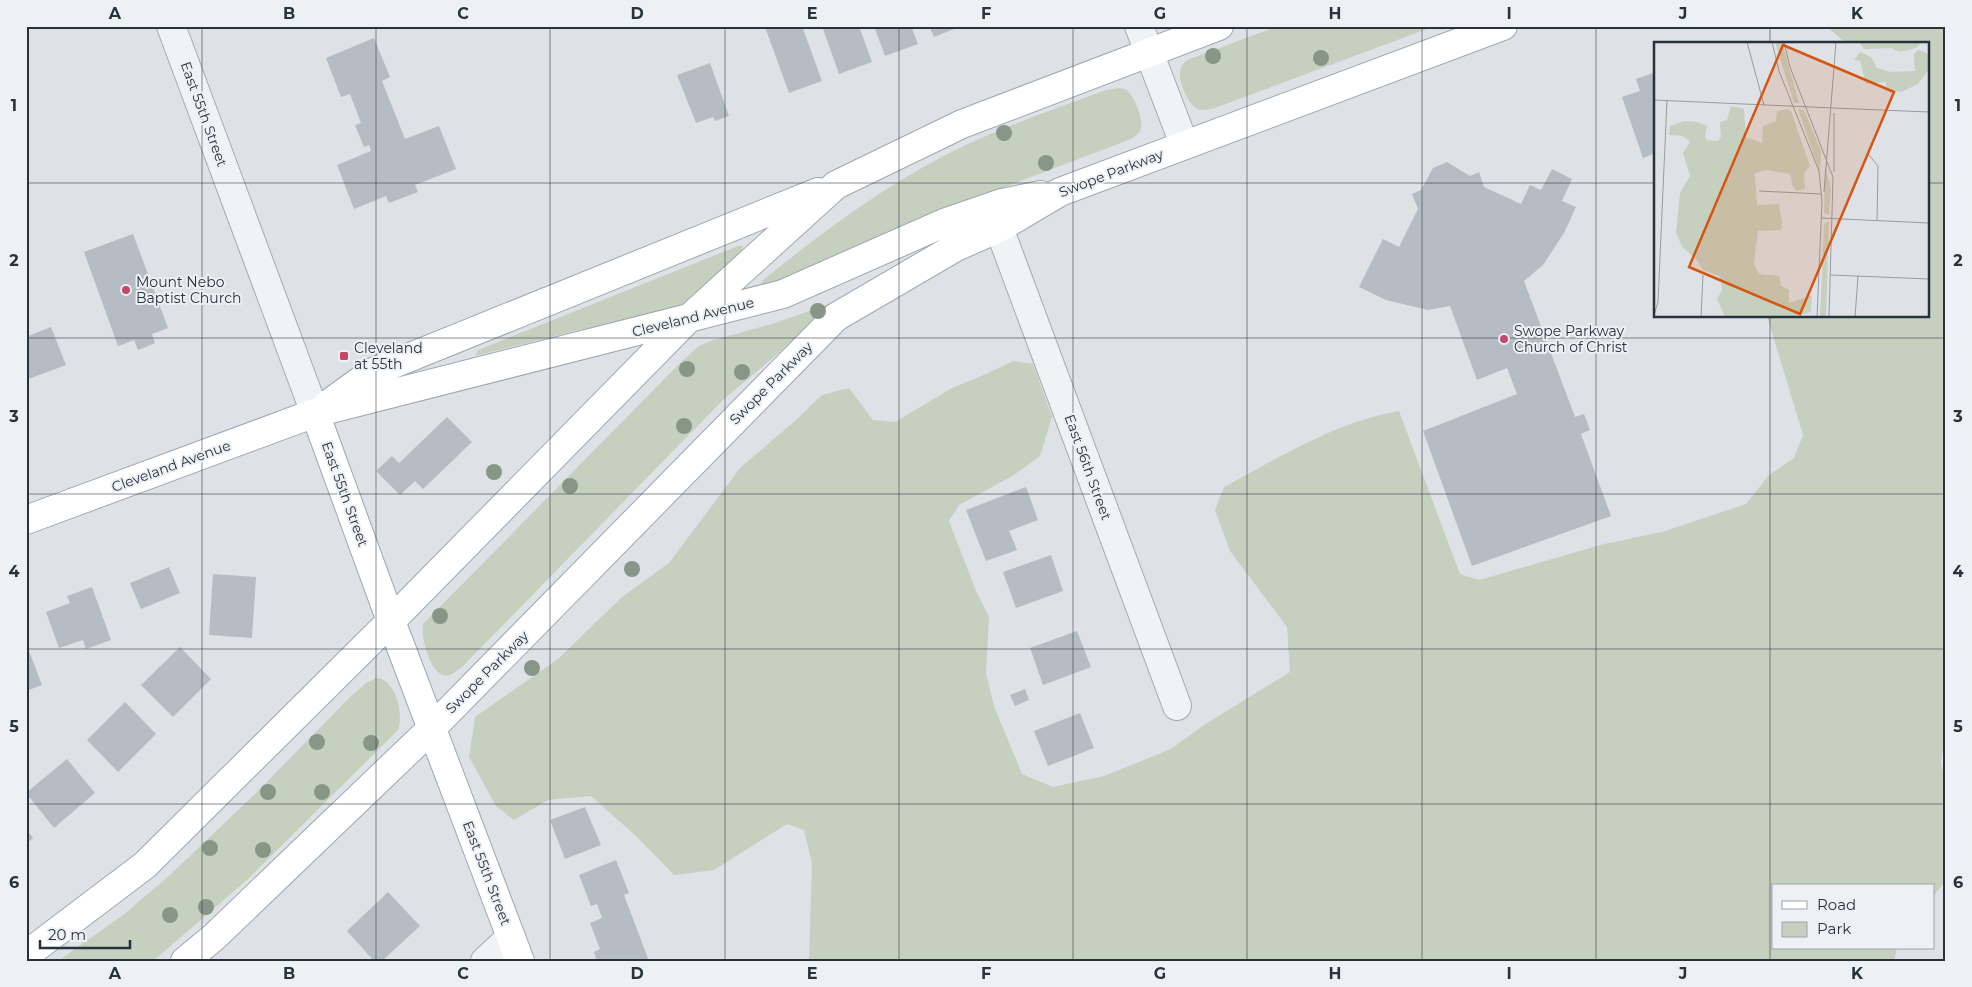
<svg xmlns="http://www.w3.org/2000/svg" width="1972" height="987" font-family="Montserrat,sans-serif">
<rect width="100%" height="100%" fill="#dee2e7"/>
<path fill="#c5d0bf" d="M1278,26H1435L1215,108C1209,109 1202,112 1196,108C1188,104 1179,82 1180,73C1180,67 1183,64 1187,60Z
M1826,26H1946V725L1941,763L1946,784V880L1933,897V886H1773V948H1897L1894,961H809L812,863L804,830L787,824L714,870L674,875L637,837L591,796L548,800L514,820L496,806L469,757L475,717L558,659L622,597L669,563L741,467L795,421L822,395L849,388L873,420L895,422L952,388L986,374L1013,361L1033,364L1052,417L1040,456L1014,475L959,505L949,521L976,591L989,617L986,674L994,706L1022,774L1053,787L1104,776L1171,749L1204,725L1290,672L1287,627L1230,551L1215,510L1224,487C1280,457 1336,422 1399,411L1460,574L1479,580L1604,544L1662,532L1746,504L1769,475L1794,458L1803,435L1767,316H1928V44H1847Z
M1118,88C1121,89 1124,88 1126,90C1134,94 1143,119 1141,127C1140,134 1135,136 1131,139L1005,187L814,272L759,287L763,280C828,228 893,179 968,144C1013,123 1060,107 1106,90Z
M738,246H743L741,252L685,305L653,317L574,331L475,356L478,350Z
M843,299L724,399L461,668C455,672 450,677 443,675C429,671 421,637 423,624L681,362L699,346L710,341L775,323Z
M376,678C396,678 404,715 398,730L248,879L153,961H58L123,915L170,875L258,791L350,697L366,683Z"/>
<path fill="#b5bcc3" d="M767,26H802L822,81L789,93L765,27Z
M822,26H859L872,62L839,74Z
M874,26H911L918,44L885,56Z
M929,26H962L934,37Z
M374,38L390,77L382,81L405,139L439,126L456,169L415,185L418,192L389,203L386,196L354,209L337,165L371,151L369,145L364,147L355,125L361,123L350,94L341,97L326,58Z
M710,63L729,116L715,121L713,117L696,123L677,75Z
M1656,72V161L1655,162L1653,154L1643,158L1622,97L1640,91L1636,79Z
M1447,162L1470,176L1479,172L1484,187L1521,204L1530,185L1541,190L1552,169L1572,179L1562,201L1576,207L1564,233L1543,265L1524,281L1575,417L1584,414L1590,430L1581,434L1611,516L1472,566L1423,431L1517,394L1507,368L1477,380L1450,306L1428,310L1386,300L1359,287L1383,239L1399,247L1418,209L1412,194L1421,190L1433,168Z
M133,234L168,328L152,334L155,343L138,350L134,340L118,346L84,252Z
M51,327L66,365L26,380V337Z
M447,417L472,442L423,489L415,481L400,495L376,471L392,456L399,463Z
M1026,487L1038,520L1009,531L1017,550L986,561L966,510Z
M1051,555L1063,591L1016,608L1003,572Z
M169,567L180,593L141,609L130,583Z
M213,574L256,577L252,638L209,635Z
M92,587L111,640L86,649L83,640L59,648L46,612L70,603L67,596Z
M1077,631L1091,667L1043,685L1030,648Z
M26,643L42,685L26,691Z
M180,647L211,679L173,717L141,685Z
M1025,689L1029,700L1015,706L1010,695Z
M125,702L156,734L118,772L87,740Z
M1080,713L1094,748L1048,766L1034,731Z
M67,759L95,793L54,828L26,793Z
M585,807L601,845L565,859L550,820Z
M26,829L33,838L26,844Z
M616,860L629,893L624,895L649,961H597L594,952L600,949L590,923L602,918L597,904L591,906L579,875Z
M388,892L420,926L382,961H374L347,931Z"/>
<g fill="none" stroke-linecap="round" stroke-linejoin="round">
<g stroke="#a4aab1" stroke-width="30">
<path id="minor" d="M171,26L315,413
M1139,26L1184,144
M999,228L1177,706
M485,961L511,937"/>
</g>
<g stroke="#9ea8b2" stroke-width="30">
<path id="major" d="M327,405L371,373L818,192
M315,413L391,621L520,961
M26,520L315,413L783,294L944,223L1002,203L1041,195
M26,955L145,865L391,621L687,320L836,185L962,124L1219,26
M185,961L214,937L432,728L836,317L956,247L999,228L1060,192L1503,26"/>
</g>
<use href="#minor" stroke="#f0f3f5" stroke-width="28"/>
<use href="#major" stroke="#fff" stroke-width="28"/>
</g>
<g fill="#879686">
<circle cx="1213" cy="56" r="8"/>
<circle cx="1321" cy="58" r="8"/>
<circle cx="1004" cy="133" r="8"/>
<circle cx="1046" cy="163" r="8"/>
<circle cx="818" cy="311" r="8"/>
<circle cx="687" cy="369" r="8"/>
<circle cx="742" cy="372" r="8"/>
<circle cx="684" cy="426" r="8"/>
<circle cx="494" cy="472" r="8"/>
<circle cx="570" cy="486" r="8"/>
<circle cx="632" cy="569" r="8"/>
<circle cx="440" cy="616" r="8"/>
<circle cx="532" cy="668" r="8"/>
<circle cx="317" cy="742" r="8"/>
<circle cx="371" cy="743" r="8"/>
<circle cx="268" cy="792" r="8"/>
<circle cx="322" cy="792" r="8"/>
<circle cx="210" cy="848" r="8"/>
<circle cx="263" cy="850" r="8"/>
<circle cx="206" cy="907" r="8"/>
<circle cx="170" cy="915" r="8"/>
</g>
<path fill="none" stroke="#28323d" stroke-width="1" stroke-opacity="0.55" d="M202,26V961M376,26V961M550,26V961M725,26V961M899,26V961M1073,26V961M1247,26V961M1422,26V961M1596,26V961M1770,26V44M26,183H1656M1928,183H1946M1770,316V961M26,338H1946M26,494H1946M26,649H1946M26,804H1946"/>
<g fill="#c74768" stroke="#edf1f5" stroke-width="2">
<circle cx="126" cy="290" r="5"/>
<circle cx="1504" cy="339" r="5"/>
<rect x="339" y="351" width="10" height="10" rx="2.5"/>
</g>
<g text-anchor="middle" stroke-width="4" stroke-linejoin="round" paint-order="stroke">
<g font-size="14" fill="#28323d" stroke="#edf1f5">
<text transform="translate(204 114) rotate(70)" y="5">East 55th Street</text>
<text transform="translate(1111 173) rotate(-21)" y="5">Swope Parkway</text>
<text transform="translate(693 317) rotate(-14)" y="5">Cleveland Avenue</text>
<text transform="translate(771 383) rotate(-45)" y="5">Swope Parkway</text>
<text transform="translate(171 466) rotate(-20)" y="5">Cleveland Avenue</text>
<text transform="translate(1088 467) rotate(70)" y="5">East 56th Street</text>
<text transform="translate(345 494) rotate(70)" y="5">East 55th Street</text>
<text transform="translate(487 672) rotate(-45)" y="5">Swope Parkway</text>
<text transform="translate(487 873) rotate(69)" y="5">East 55th Street</text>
</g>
<g font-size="14" fill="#28323d" stroke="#edf1f5" text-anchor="start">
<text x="136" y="287">Mount Nebo<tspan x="136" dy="16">Baptist Church</tspan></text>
<text x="1514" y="336">Swope Parkway<tspan x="1514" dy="16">Church of Christ</tspan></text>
<text x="354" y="353">Cleveland<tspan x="354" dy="16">at 55th</tspan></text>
</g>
</g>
<g transform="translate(1654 42)">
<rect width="275" height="275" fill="#dee2e7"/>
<path d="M121,0H128L145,61H140ZM205,0H268L262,6L246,10L237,6L210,7ZM264,8L273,11L275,27L264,42L247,50L232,47V40L212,42L206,19L200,18L206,10L217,15L223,26L237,30L261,29L260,12ZM77,64L90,67L92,95L108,101L109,84L122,79L123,69L133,67L137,69L156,124L150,131L151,147L143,149L139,145L136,132L113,128L101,131L103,163L125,162L128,180L127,188L104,189L100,222L105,232L125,234L127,244L135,248V261L158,253L157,270L137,275H71L63,257L68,248L66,234L49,228L44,219L28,205L22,191L26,151L36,134L29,111L36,100L29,94L15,93L16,84L31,79L43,80L53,84L51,94L53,98L64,99L67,95L66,80L73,78ZM144,67L150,68L167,109L166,131ZM171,123L177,147L175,173L170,171ZM175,179L172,275H166L170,182Z" fill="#c5d0bf"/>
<path fill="none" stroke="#959ca3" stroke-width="1" d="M93,0L110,63M118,0L125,29L165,129L168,160L163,275M130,0L136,25L179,135L175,275M0,58L179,66M179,66L275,70M214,112L224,124L223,179M180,130V71M105,149L167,152M170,150L182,0M167,176L275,181M177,233L275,237M0,273L4,260L13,58M47,275L49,233M201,275L204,234"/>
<path fill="#d55511" fill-opacity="0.15" stroke="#d55511" stroke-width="2.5" d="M129,3L240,50L146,272L35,225Z"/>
<rect width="275" height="275" fill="none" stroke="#28323d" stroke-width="2.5"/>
</g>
<rect width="1972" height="987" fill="none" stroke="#edf1f5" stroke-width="55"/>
<rect x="1772" y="884" width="162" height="65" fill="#edf1f5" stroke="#9ea5ab"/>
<rect x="1782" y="901" width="25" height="8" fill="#ffffff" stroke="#9ea5ab"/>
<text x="1817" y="910" font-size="15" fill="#28323d">Road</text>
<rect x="1782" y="922" width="25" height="15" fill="#c5d0bf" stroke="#9ea5ab"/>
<text x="1817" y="934" font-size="15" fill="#28323d">Park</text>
<path d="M40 940v8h90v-8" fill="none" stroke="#28323d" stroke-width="2.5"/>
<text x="48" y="940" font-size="15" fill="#28323d" stroke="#edf1f5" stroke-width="4" paint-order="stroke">20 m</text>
<rect x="28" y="28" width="1916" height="932" fill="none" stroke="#28323d" stroke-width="2"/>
<g font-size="16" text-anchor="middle" font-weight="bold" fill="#28323d">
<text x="115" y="19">A</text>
<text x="289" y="19">B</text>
<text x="463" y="19">C</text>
<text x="637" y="19">D</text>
<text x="812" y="19">E</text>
<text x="986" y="19">F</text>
<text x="1160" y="19">G</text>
<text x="1335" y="19">H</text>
<text x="1509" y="19">I</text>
<text x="1683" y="19">J</text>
<text x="1857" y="19">K</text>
<text x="14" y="111">1</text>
<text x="1958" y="111">1</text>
<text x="14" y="266">2</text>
<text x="1958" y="266">2</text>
<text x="14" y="422">3</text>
<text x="1958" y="422">3</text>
<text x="14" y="577">4</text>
<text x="1958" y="577">4</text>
<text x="14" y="732">5</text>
<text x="1958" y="732">5</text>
<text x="14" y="888">6</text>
<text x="1958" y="888">6</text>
<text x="115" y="979">A</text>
<text x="289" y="979">B</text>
<text x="463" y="979">C</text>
<text x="637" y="979">D</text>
<text x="812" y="979">E</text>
<text x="986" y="979">F</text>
<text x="1160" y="979">G</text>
<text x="1335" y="979">H</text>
<text x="1509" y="979">I</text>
<text x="1683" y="979">J</text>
<text x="1857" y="979">K</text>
</g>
</svg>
